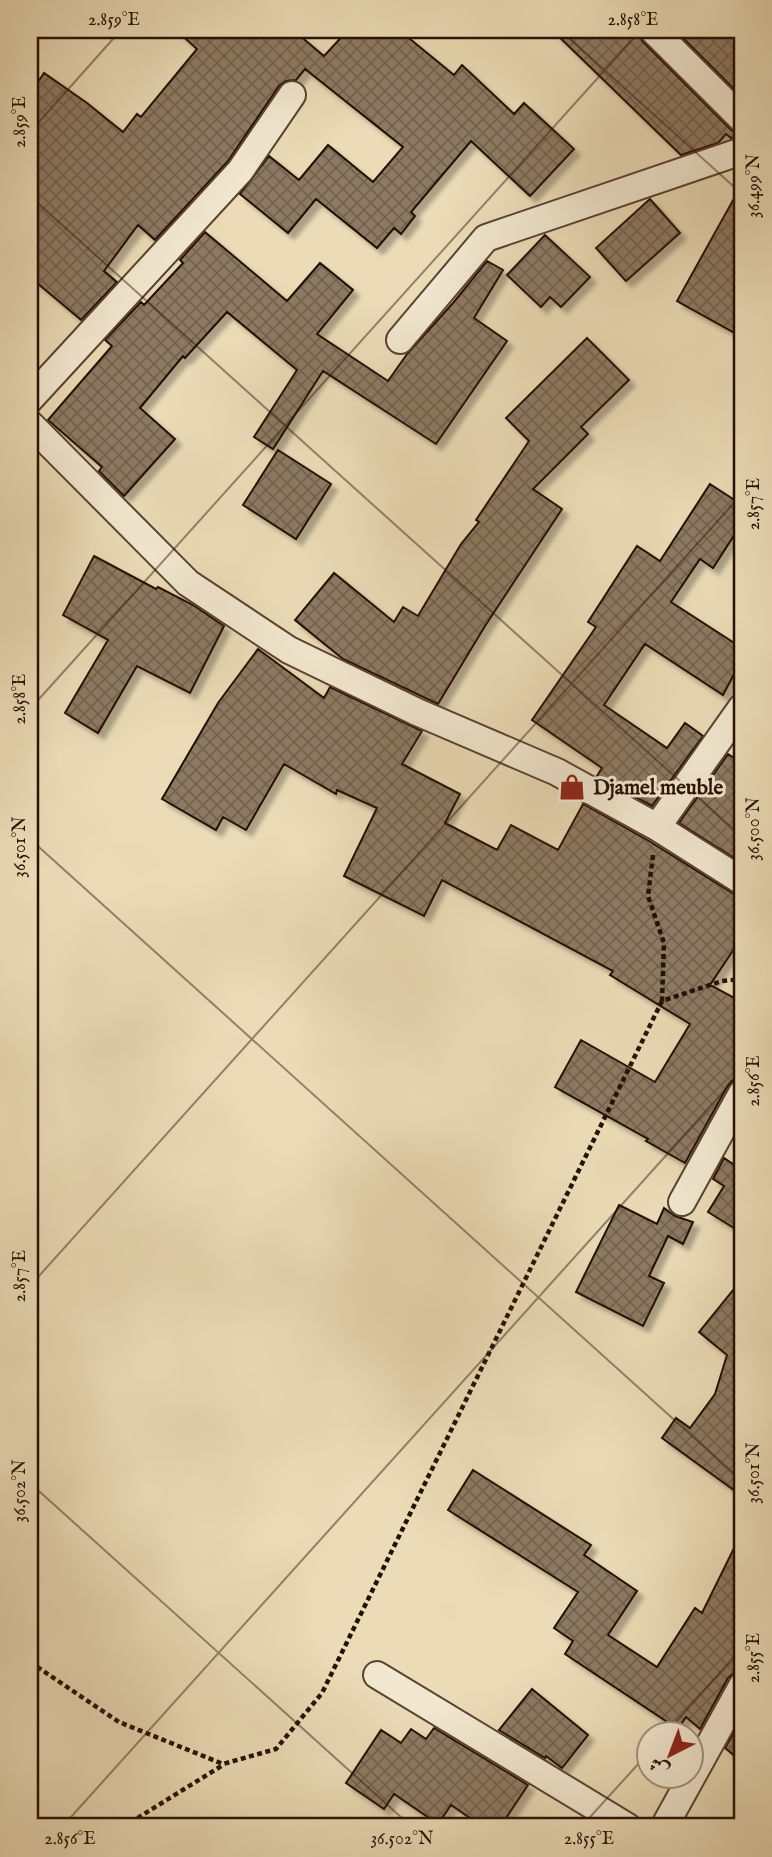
<svg xmlns="http://www.w3.org/2000/svg" width="772" height="1857" font-family="'IM FELL English',Amiri,serif">
<defs>
<pattern id="building-cross-hatch" width="8" height="8" patternUnits="userSpaceOnUse" patternTransform="scale(1.75)"><rect width="8" height="8" fill="#8d7a62"/><path d="M0 0l8 8M0 8l8-8" fill="none" stroke="#73624f"/></pattern>
<filter id="shadow"><feDropShadow dx="6" dy="6" stdDeviation="2" flood-color="#0004"/></filter>
</defs>
<rect width="100%" height="100%" fill="#ebdcb7"/>
<filter id="stains"><feTurbulence type="fractalNoise" baseFrequency=".00286" numOctaves="4"/><feColorMatrix values="0 0 0 0 .2 0 0 0 0 .09 0 0 0 0 .02 0 0 0 .5 -.17"/></filter>
<radialGradient id="worn" r=".72"><stop offset=".6" stop-color="#630" stop-opacity="0"/><stop offset="1" stop-color="#630" stop-opacity=".3"/></radialGradient>
<path fill="url(#building-cross-hatch)" stroke="#270f05" stroke-width="2" filter="url(#shadow)" d="M176,30H293L324,56L348,30H399L454,75L462,65L514,114L524,103L574,149L530,196L471,141L411,212L415,216L401,234L394,228L377,248L316,199L288,233L240,194L269,156L299,180L328,145L373,182L403,147L305,69L296,80L286,81L279,86L228,161L155,240L138,225L104,271L117,282L81,320L30,277V94L44,73L87,103L123,132L137,114L141,117L197,49Z
M552,30H638L642,41L731,130L742,136L731,138L726,134L718,143L681,155Z
M675,30H742V97Z
M742,184V337L677,301Z
M650,199L680,233L626,281L596,248Z
M205,232L287,301L320,263L353,290L317,334L388,381L407,354L453,303L487,261L503,270L474,318L507,341L436,444L323,371L273,449L254,437L297,370L227,312L185,358L183,356L140,408L175,439L124,496L99,471L102,467L48,420L112,346L105,340L141,302L144,305L183,263L180,260Z
M545,235L590,277L561,307L550,297L541,307L507,275Z
M587,338L629,380L581,427L588,434L533,489L562,509L485,626L438,704L343,659L295,620L334,573L394,622L403,607L418,616L461,544L479,522L476,520L529,441L506,418Z
M278,450L331,484L296,539L243,505Z
M710,484L742,505V523L713,568L700,559L671,602L742,648V659L723,695L645,644L604,705L667,748L685,723L703,736L652,806L597,776L602,768L532,720L596,627L588,622L637,546L660,561Z
M94,556L156,589L158,587L193,605L224,626L190,693L137,666L98,733L65,713L108,640L63,615Z
M258,649L324,698L330,687L422,731L402,764L460,794L445,823L497,850L511,825L558,850L583,804L649,841L734,894L742,897V937L710,985L742,1002V1077L734,1079L728,1085L685,1163L646,1141L648,1139L555,1087L581,1040L655,1082L690,1024L610,975L613,971L442,880L424,916L344,876L377,808L337,790L336,794L284,764L246,830L223,817L216,830L162,799L218,703Z
M728,754L742,763V863L679,823Z
M742,1156V1233L708,1212L724,1186L713,1179L724,1158L736,1166Z
M619,1205L657,1224L664,1208L675,1216L693,1222L683,1244L668,1236L649,1276L664,1283L643,1326L576,1292Z
M742,1279V1496L662,1438L676,1418L690,1428L715,1394L727,1355L699,1332Z
M473,1470L591,1545L584,1555L637,1591L608,1635L657,1667L695,1608L702,1613L742,1532V1670L735,1672L728,1678L700,1729L686,1717L678,1729L565,1654L573,1641L554,1628L578,1592L448,1510Z
M532,1689L588,1735L562,1768L546,1756L545,1758L499,1730Z
M742,1718V1762L725,1748Z
M434,1728L528,1785L500,1827H483L451,1805L438,1824L394,1794L384,1809L346,1783L381,1730L401,1743L411,1729L426,1739Z"/>
<g fill="none" stroke-linecap="round" stroke-linejoin="round">
<g stroke="#584232" stroke-width="30">
<path id="street" d="M653,30L742,119
M400,340L486,238L742,151
M30,399L240,171L292,95
M30,424L188,583L289,650L417,712L557,772L657,827L742,881
M657,827L742,707
M682,1202L742,1093
M377,1675L628,1827
M664,1827L742,1686"/>
</g>
<path stroke="#270f05" stroke-width="4.5" stroke-dasharray="5 3.5" stroke-linecap="butt" d="M653,855L648,896L664,943L662,1001
M30,1662L119,1722L223,1764L276,1749L322,1693L662,1001L722,981L742,979
M123,1827L223,1765"/>
<use href="#street" stroke="#f2e8d0" stroke-width="26"/>
</g>
<path fill="none" stroke="#270f05" stroke-width="2" stroke-opacity="0.45" d="M560,30L742,194M30,132L121,30M30,196L742,837M30,709L641,30M30,839L742,1481M30,1286L742,494M30,1483L412,1827M665,1734L742,1648M62,1827L742,1071M581,1827L650,1751"/>
<defs>
<g id="shop-bare" transform="scale(2.1)"><path d="M-5-2.5h2.3a2.7 3.5 0 0 1 5.4 0H5L5.5 6h-11ZM-1.5-2.5h3a1.5 2.3 0 0 0-3 0Z" fill="#8f2418" stroke="#f2e8d0" stroke-width="2.5" paint-order="stroke"/></g>
</defs>
<g fill-rule="evenodd">
<use href="#shop-bare" x="572" y="787"/>
</g>
<g text-anchor="middle" stroke-width="6" stroke-linejoin="round" paint-order="stroke">
<g font-size="21" font-weight="bold" fill="#270f05" stroke="#f2e8d0" text-anchor="start">
<text x="593" y="794">Djamel meuble</text>
</g>
</g>
<rect width="772" height="1857" fill="none" stroke="#ebdcb7" stroke-width="77"/>
<g transform="translate(670 1755) rotate(222)"><circle r="33" fill="#f2e8d0" stroke="#a1917f" stroke-width="2"/>
<path d="M0-5L12 26L0 18L-12 26Z" fill="#8f2418"/>
<text y="-10" font-size="19" font-weight="bold" text-anchor="middle" fill="#270f05">ش</text>
</g>
<rect x="38" y="38" width="696" height="1780" fill="none" stroke="#270f05" stroke-width="2.5"/>
<g font-size="18" text-anchor="middle" fill="#270f05">
<text x="114" y="25">2.859°E</text>
<text x="633" y="25">2.858°E</text>
<text transform="translate(19 122) rotate(-90)" y="6">2.859°E</text>
<text transform="translate(753 186) rotate(-90)" y="6">36.499°N</text>
<text transform="translate(753 504) rotate(-90)" y="6">2.857°E</text>
<text transform="translate(19 699) rotate(-90)" y="6">2.858°E</text>
<text transform="translate(753 829) rotate(-90)" y="6">36.500°N</text>
<text transform="translate(19 847) rotate(-90)" y="6">36.501°N</text>
<text transform="translate(753 1081) rotate(-90)" y="6">2.856°E</text>
<text transform="translate(19 1276) rotate(-90)" y="6">2.857°E</text>
<text transform="translate(753 1473) rotate(-90)" y="6">36.501°N</text>
<text transform="translate(19 1491) rotate(-90)" y="6">36.502°N</text>
<text transform="translate(753 1658) rotate(-90)" y="6">2.855°E</text>
<text x="70" y="1844">2.856°E</text>
<text x="402" y="1844">36.502°N</text>
<text x="589" y="1844">2.855°E</text>
</g>
<rect width="100%" height="100%" filter="url(#stains)"/>
<rect width="100%" height="100%" fill="url(#worn)"/>
</svg>
